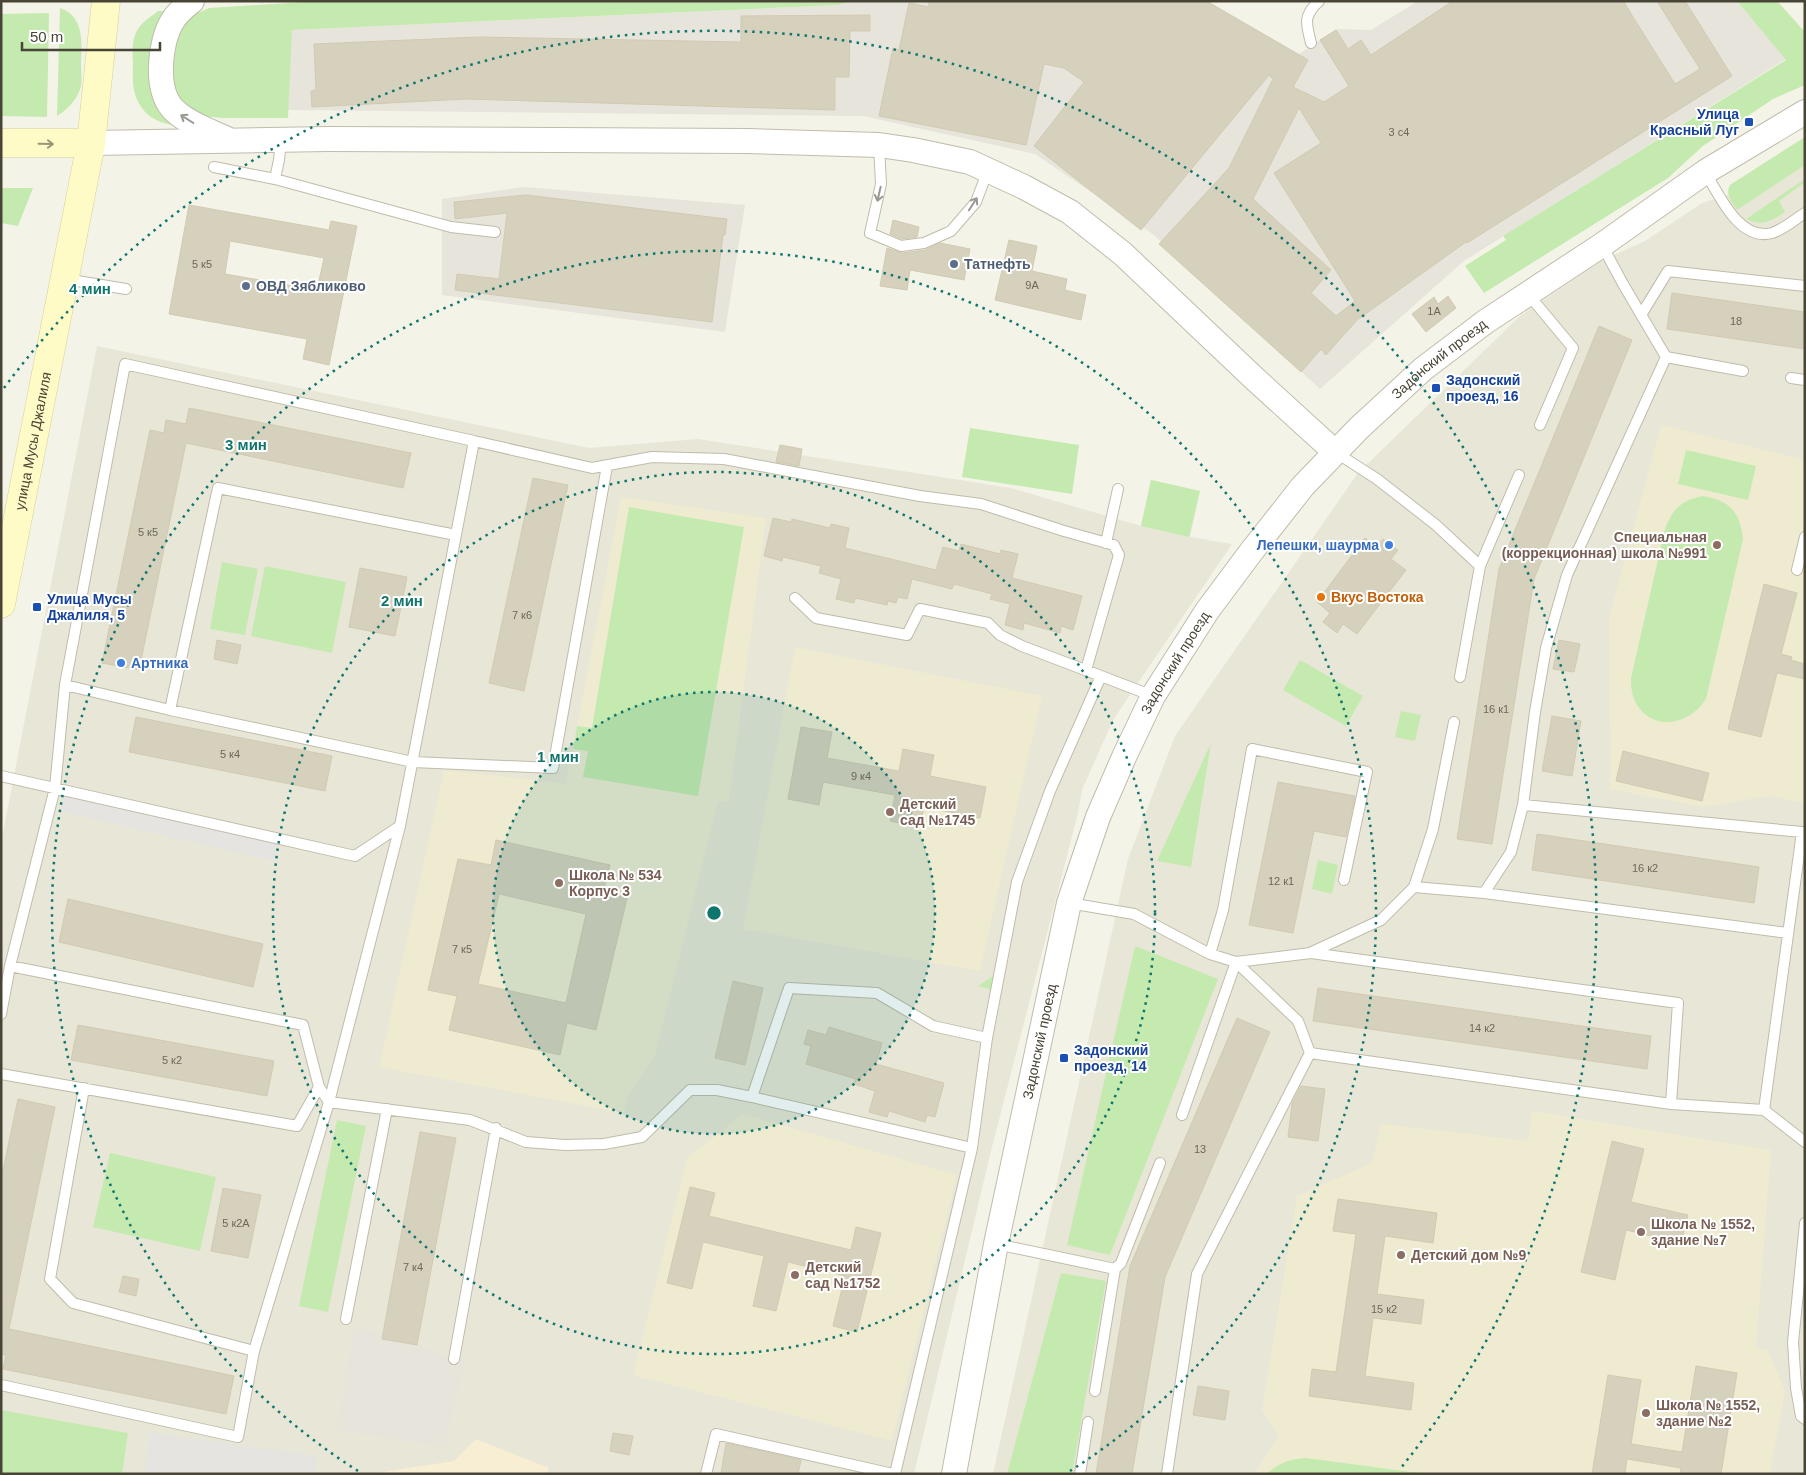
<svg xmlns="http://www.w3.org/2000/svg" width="1806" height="1475" font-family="Arial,sans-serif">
<rect width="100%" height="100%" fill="#f4f3e8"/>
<path fill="#e8e6d6" d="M1805,137V1474H993L1128,859L1175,736L1358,473L1521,315L1603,260L1645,241L1702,203L1728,195L1729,187L1733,183Z
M97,346L589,448L698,439L1011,488L1141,526L1151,480L1200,491L1190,537L1232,544L1113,720L1082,790L1078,813L991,1151L914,1474H1V843Z"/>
<path fill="#f7eed3" d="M476,1439L549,1468L547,1474H369L454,1461Z"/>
<path fill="#e7e4dc" d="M854,1H1208L1299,54L1337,29L1371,30L1418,1H1737L1786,59L1464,261L1320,389L1154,235L1035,154L863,116L288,110L291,30L838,5Z
M524,187L745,205L725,332L442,295V199Z
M353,1329L383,1333L382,1339L417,1345L453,1359L465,1360L444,1447L337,1430Z"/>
<path fill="#eeebd1" d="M1661,425L1802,459L1805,472V803L1769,796L1703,807L1610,789L1609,618Z
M621,497L766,518L729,801L718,802L655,1055L627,1098L624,1113L379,1067L444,770L566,784Z
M795,647L1042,696L980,971L743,929Z
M1532,1111L1771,1150L1756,1348L1768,1351L1785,1391L1770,1474H1254L1279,1436L1262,1410L1297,1196L1372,1163L1381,1124L1528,1141Z
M743,1114L957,1175L892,1441L633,1375L687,1158Z"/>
<path fill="#c5eaaf" d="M322,1H854L838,5L292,30L288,118H223L202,116L181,102L171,83L170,46L187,18L209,8Z
M1737,1H1777L1805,32V85L1773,99L1703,146L1668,178L1484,293L1465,266L1506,240L1503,236L1786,60Z
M60,8C84,16 82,42 81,62C81,69 82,78 81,86C78,99 68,109 57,116Z
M158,11H169L159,26L178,126C157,123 142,116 135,94C132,85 133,72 133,63C132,52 132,38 138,29C142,22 152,16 158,11Z
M49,13L47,117L1,116V14Z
M1805,137V165L1737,210C1732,202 1725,194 1730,185Z
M1805,179V182L1779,201L1785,212C1770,222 1763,226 1746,219Z
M1,188H33L18,226L1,223Z
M970,428L1079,445L1072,494L962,477Z
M1686,450L1756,466L1748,500L1678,484Z
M1151,480L1200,491L1189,537L1141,526Z
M1702,496C1729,500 1740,511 1743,539L1706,699C1680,738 1629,725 1631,678L1665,529C1673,508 1681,501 1702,496Z
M629,507L744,527L698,796L583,777L588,751L573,749L577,726L592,728Z
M222,562L258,569L245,635L210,629Z
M265,566L346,582L332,653L251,636Z
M1300,660L1363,696L1346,726L1283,690Z
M1401,711L1421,715L1415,741L1395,737Z
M1211,743L1191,867L1157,861Z
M1318,860L1338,865L1332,894L1312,889Z
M1135,946L1218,979L1110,1255L1067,1245Z
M1006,967L1000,992L978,986Z
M337,1120L366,1126L328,1312L299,1306Z
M110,1153L216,1177L200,1251L93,1227Z
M1061,1273L1106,1281L1072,1474H1007Z
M1,1410L128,1433L122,1474H1Z
M1306,1458L1426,1474H1267C1278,1463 1290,1459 1306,1458Z"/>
<path fill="#e5e4e0" d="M64,790L280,840L275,861L59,811Z
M150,1433L317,1456L315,1474H145Z"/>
<path fill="#d6d1bd" stroke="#d1cab0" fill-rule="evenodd" d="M929,1H1206L1308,60L1293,87L1324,102L1349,86L1320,40L1336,30L1348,49L1361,40L1371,55L1453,1H1623L1675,84L1700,69L1657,1H1685L1732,76L1467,243L1466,242L1357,320L1326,355L1321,349L1301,372L1159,244L1229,168L1273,79L1269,75L1141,230L1034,146L1084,82L1064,68L1044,64L1026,145L879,116L893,48L899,50L909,3L929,7ZM1299,108L1321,143L1274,173L1355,301L1336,316L1311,293L1331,270L1253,199Z
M870,15V31H850L849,77H835V110L466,99L312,107L311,91L316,90L314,44L479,37L741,42V16Z
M526,195L727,219L725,235H723L712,322L455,290L457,274L499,279L507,213L455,219L454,202Z
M189,205L329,230L331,221L357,226L329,365L303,359L307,339L169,314ZM230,241L324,258L317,290L225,274Z
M893,220L919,227L917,237L902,239L890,234Z
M1009,240L1037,246L1032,271L1067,279L1065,290L1086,295L1081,320L995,300Z
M940,243L970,249L964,280L910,270L907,290L880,286L887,248L902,253L925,250Z
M1672,293L1805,312V349L1667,329Z
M1448,296L1456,308L1426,332L1412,314L1434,297L1438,304Z
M1599,326L1632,340L1534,579L1492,844L1457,839L1499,569Z
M189,408L411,453L403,488L186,443L139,670L102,663L150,430L164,433L166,420L186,424Z
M780,445L802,449L799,466L776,462Z
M533,478L568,485L524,691L489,683Z
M773,518L791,522L792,519L830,528L831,524L849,528L845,548L936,570L943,547L959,551L961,544L1000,554L1001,550L1018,554L1012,578L1082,596L1073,630L1061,626L1060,633L1024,623L1023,630L1005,625L1010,604L990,599L992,594L954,584L952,589L912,579L907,599L898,597L896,603L888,601L887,605L855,598L854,603L836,599L841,579L819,573L821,566L783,557L782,561L764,556Z
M1365,538L1377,547L1383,539L1398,550L1391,559L1406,570L1357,634L1343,624L1337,633L1323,622L1330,613L1317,602Z
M360,568L407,577L395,636L349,627Z
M1764,584L1797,593L1781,654L1792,657L1791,660L1805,664V679L1777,673L1761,737L1728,729Z
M217,640L241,645L237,664L214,659Z
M1559,640L1580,644L1574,672L1553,669Z
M1552,716L1581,721L1572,776L1542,771Z
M136,717L332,756L325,791L129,752Z
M801,727L832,732L827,758L899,771L903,749L934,755L930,776L986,787L980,818L924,807L920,827L890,821L895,795L823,782L819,805L788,799Z
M1623,751L1709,773L1702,801L1616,781Z
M1278,782L1355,796L1346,837L1314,831L1293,933L1249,925Z
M1537,834L1759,867L1754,903L1532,870Z
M496,840L610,865L603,892L627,898L596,1030L567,1023L560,1055L449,1030L457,996L428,990L458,859L491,865ZM499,894L586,914L566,1003L478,984Z
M68,899L263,944L253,987L59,942Z
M733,981L763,988L745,1065L715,1058Z
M1318,988L1651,1036L1647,1069L1313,1021Z
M1237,1018L1270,1032L1165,1277L1132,1474H1096L1130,1266Z
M78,1025L274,1061L267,1096L71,1060Z
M829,1027L882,1043L876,1064L944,1083L935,1117L927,1115L925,1122L889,1111L887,1117L869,1112L875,1091L854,1084L856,1079L806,1064L811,1046L804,1044L808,1030L826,1035Z
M1301,1086L1325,1089L1318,1141L1288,1137L1292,1104Z
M18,1099L55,1107L9,1329L234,1376L226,1414L3,1369L6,1355L1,1354V1180Z
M420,1132L456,1138L417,1345L382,1339Z
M1612,1141L1644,1149L1631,1202L1688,1215L1681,1243L1626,1230L1615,1280L1581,1272Z
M690,1187L715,1193L709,1216L851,1250L856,1227L881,1233L857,1332L833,1326L845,1276L788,1262L776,1311L753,1306L764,1256L703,1242L692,1289L667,1283Z
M223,1188L261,1195L248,1258L211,1251Z
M1338,1199L1437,1213L1433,1243L1385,1236L1377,1294L1424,1300L1421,1324L1373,1318L1365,1376L1414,1383L1411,1410L1309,1396L1312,1369L1336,1372L1356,1234L1333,1231Z
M123,1276L139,1279L136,1296L119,1292Z
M1696,1366L1737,1373L1721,1474H1680L1681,1468L1627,1459L1625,1474H1592L1608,1375L1641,1380L1631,1444L1682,1452Z
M1198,1386L1229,1391L1225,1420L1193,1415Z
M613,1433L633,1436L629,1455L610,1451Z
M726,1443L801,1460L798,1474H721Z"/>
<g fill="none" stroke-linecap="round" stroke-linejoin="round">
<g stroke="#c0bcaa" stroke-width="12">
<path id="service" d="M1311,43C1306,23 1303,16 1319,1
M879,145L881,184L870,233L901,246L924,243L951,231L976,202L988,170
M214,167L275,179L279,160L281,140
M1705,172C1719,194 1739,242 1772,233C1784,229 1794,220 1805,213
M275,179L451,227L495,232
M65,279L126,289
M1528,294L1573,348L1540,425
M1641,315L1668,271L1805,286
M1666,357L1743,371
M1791,378L1805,380
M1335,452L1377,479L1436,525L1480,566L1519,475
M456,535L218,488L170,710L413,762L553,768L607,466
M1106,543L1118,489
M1797,570L1805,537
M1101,676L1153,696
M1460,677L1480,566
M65,685L170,710
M1,776L355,856L400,826L474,441L592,468L652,457L724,459L920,496L981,504L1064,531L1114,545L1119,555L1086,670
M1523,805L1802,832L1764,1110
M1414,887L1484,893L1511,852L1523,805L1535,712L1546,648L1567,575L1666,357L1623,284L1602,245
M1484,893L1788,933
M1069,903L1134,914L1210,954L1236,962L1182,1115
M1312,952L1381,920L1414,887L1433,829L1454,722
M1210,954L1223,910L1252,749L1367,772L1344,880
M1236,962L1298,1021L1310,1053L1671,1104L1764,1110L1805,1142
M1236,962L1311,953L1678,1003L1671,1104
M10,966L303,1025L319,1087L329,1102L470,1120L526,1142L565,1145L604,1144L642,1137L690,1090H717L752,1097L789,988L877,993L933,1026L987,1038L1017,882L1050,791L1101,676L1022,646L1000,635L988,623L920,609L907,635L816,618L795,598
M1,1014L10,966L55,788L65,685L125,364L474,441
M1,1074L297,1126L319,1087
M752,1097L972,1148
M1805,1223L1793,1342L1796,1388L1801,1416L1805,1419
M996,1244L1115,1269L1095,1391
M1115,1269L1121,1263L1160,1163
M346,1319L387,1109
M254,1351L329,1102L400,826
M454,1359L496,1128
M1,1385L238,1437L254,1351L73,1303L50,1279L84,1088
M706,1474L716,1434L893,1474
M895,1474L972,1148L987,1038
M1080,1474L1088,1422
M1167,1474L1197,1274L1310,1053"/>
</g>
<g stroke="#c0bcaa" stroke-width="26">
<g id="tertiary">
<path d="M192,1C186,6 177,13 173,20C159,42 154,92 175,111C189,124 210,131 227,139"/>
<path d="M91,143L328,139L747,141L879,145L913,150L970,162L1024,187L1070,212L1123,254L1256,380L1335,452"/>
<path id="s1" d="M954,1474L996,1244L1069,903L1098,817L1124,757L1153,696L1207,611L1251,552L1303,486L1359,428L1423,369L1485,322L1602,245L1705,172L1805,112"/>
</g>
</g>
<g stroke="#d6d096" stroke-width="29">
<g id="secondary">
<path d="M1,143H91"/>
<path id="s2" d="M1,604L91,143L106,1"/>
</g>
</g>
<use href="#service" stroke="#fff" stroke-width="10"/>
<use href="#tertiary" stroke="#fff" stroke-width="24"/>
<use href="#secondary" stroke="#fffbc7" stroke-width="28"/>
</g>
<defs><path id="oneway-shaft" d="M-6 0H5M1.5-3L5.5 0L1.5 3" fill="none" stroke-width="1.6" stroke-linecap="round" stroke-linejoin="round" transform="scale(1.25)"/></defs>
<g stroke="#9a9890">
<use href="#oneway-shaft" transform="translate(187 119) rotate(-148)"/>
<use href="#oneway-shaft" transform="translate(879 194) rotate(103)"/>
<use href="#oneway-shaft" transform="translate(973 204) rotate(-57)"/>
</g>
<use stroke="#9a9677" href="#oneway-shaft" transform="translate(46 144) rotate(1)"/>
<circle cx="714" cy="913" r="221" fill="#0f766e" fill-opacity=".12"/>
<g fill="none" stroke="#0f766e" stroke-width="2.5" stroke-dasharray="2.5 5">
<circle cx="714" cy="913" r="221"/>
<circle cx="714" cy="913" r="441"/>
<path d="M358 1471A662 662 0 1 1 1070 1471"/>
<path d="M4 388A883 883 0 1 1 1400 1469"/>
</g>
<g fill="#1a4fb4" stroke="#fff" stroke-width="2">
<rect x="1744" y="117" width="10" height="10" rx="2.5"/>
<rect x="1431" y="383" width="10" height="10" rx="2.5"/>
<rect x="32" y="602" width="10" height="10" rx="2.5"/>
<rect x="1059" y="1053" width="10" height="10" rx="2.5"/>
</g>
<g fill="#5c6f8a" stroke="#fff" stroke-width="2">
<circle cx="954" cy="264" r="5"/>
<circle cx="246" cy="286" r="5"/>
</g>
<g fill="#3f7fe0" stroke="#fff" stroke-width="2">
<circle cx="1389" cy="545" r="5"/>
<circle cx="121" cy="663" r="5"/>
</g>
<g fill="#8d6e63" stroke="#fff" stroke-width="2">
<circle cx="1717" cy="545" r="5"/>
<circle cx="890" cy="812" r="5"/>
<circle cx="559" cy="883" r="5"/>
<circle cx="1641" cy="1232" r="5"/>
<circle cx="1401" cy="1255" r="5"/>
<circle cx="795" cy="1275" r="5"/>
<circle cx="1646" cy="1413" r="5"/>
</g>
<circle fill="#e8710a" stroke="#fff" stroke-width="2" cx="1321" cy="597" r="5"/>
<g text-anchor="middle" stroke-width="4" stroke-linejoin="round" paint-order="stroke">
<g font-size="11" fill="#6c6758">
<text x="1399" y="136">3 с4</text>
<text x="202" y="268">5 к5</text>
<text x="1032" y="289">9А</text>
<text x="1434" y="315">1А</text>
<text x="1736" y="325">18</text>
<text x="148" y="536">5 к5</text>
<text x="522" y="619">7 к6</text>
<text x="1496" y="713">16 к1</text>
<text x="230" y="758">5 к4</text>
<text x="861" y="780">9 к4</text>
<text x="1645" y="872">16 к2</text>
<text x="1281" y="885">12 к1</text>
<text x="462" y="953">7 к5</text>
<text x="1482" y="1032">14 к2</text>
<text x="172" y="1064">5 к2</text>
<text x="1200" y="1153">13</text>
<text x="236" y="1227">5 к2А</text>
<text x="413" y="1271">7 к4</text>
<text x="1384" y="1313">15 к2</text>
</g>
<g font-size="14" font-weight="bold" fill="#164399" stroke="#fff" text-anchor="start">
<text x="1739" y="119" text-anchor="end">Улица<tspan x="1739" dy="16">Красный Луг</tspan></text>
<text x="1446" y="385">Задонский<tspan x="1446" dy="16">проезд, 16</tspan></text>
<text x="47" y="604">Улица Мусы<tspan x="47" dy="16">Джалиля, 5</tspan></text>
<text x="1074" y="1055">Задонский<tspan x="1074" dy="16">проезд, 14</tspan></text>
</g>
<g font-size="14" font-weight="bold" fill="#4e5e75" stroke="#fff" text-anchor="start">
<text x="964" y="269">Татнефть</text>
<text x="256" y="291">ОВД Зябликово</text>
</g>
<g font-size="14" fill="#484436" stroke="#fff">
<text dy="5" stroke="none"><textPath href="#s1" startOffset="1251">Задонский проезд</textPath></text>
<text dy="5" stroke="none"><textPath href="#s2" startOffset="166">улица Мусы Джалиля</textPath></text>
<text dy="5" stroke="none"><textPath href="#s1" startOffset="846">Задонский проезд</textPath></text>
<text dy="5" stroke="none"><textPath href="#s1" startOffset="441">Задонский проезд</textPath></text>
</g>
<g font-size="14" font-weight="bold" fill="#785e54" stroke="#fff" text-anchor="start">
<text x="1707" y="542" text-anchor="end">Специальная<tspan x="1707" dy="16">(коррекционная) школа №991</tspan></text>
<text x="900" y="809">Детский<tspan x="900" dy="16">сад №1745</tspan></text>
<text x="569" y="880">Школа № 534<tspan x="569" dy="16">Корпус 3</tspan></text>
<text x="1651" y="1229">Школа № 1552,<tspan x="1651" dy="16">здание №7</tspan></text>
<text x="1411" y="1260">Детский дом №9</text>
<text x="805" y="1272">Детский<tspan x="805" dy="16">сад №1752</tspan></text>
<text x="1656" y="1410">Школа № 1552,<tspan x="1656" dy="16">здание №2</tspan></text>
</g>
<g font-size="14" font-weight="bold" fill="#366cbe" stroke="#fff" text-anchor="end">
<text x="1379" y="550">Лепешки, шаурма</text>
<text x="131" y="668" text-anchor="start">Артника</text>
</g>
<g font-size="14" font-weight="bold" fill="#c56008" stroke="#fff" text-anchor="start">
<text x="1331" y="602">Вкус Востока</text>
</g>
</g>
<circle cx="714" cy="913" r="8" fill="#0f766e" stroke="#fff" stroke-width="2.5"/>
<g font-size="15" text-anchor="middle" font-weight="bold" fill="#0f766e" stroke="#fff" stroke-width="4" stroke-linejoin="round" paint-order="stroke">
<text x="90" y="294">4 мин</text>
<text x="246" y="450">3 мин</text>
<text x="402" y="606">2 мин</text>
<text x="558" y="762">1 мин</text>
</g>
<rect width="1806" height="1475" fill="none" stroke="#484436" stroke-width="5"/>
<path d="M22 42v8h138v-8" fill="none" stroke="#484436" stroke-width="2.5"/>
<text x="30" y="42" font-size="15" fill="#484436" stroke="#ffffff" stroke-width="4" paint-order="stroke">50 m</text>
</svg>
